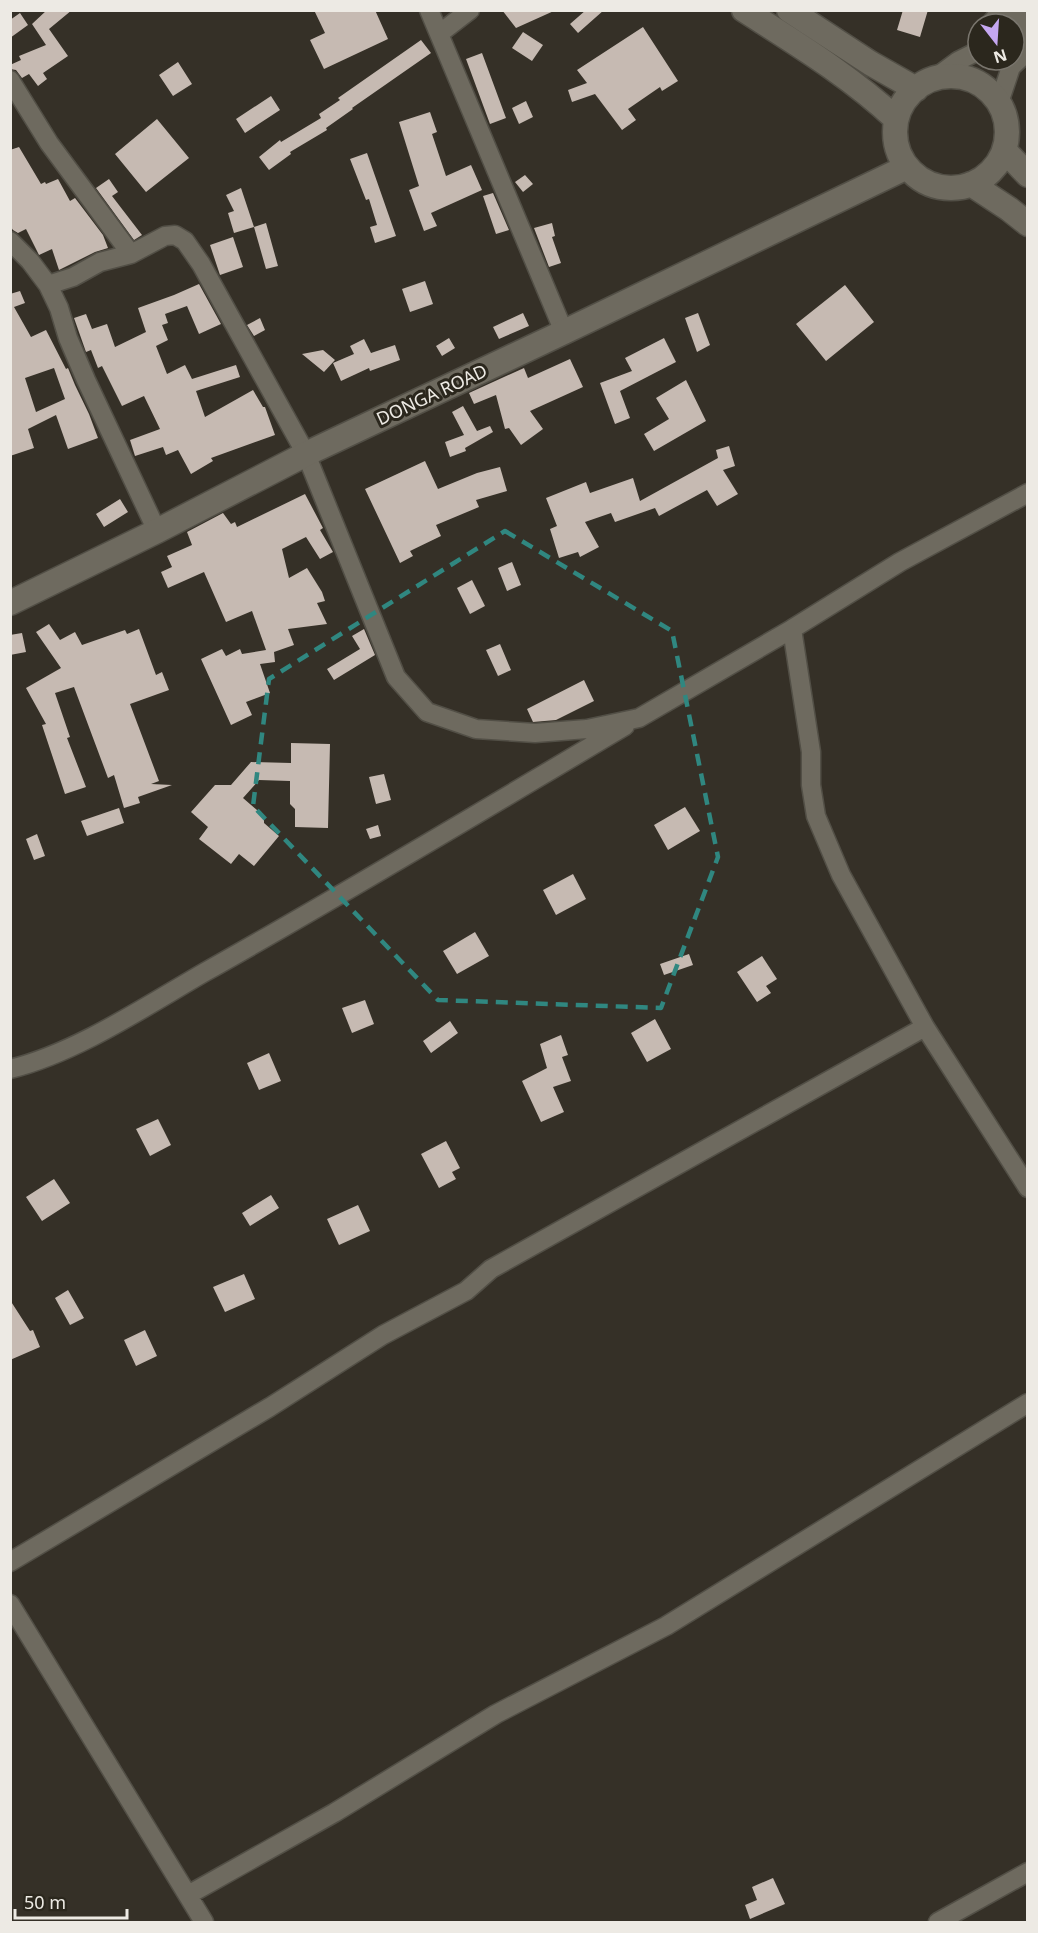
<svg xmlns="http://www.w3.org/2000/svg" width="1038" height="1933" font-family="'Noto Sans',sans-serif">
<rect width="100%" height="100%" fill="#353027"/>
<path fill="#c6bab2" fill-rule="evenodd" d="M47,10H72L49,29L68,56L43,73L47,79L38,86L29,74L22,78L16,70L10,69V65L21,60L19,56L46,45L32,24Z
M314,10H375L388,39L324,69L310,40L325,33Z
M502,10H556L516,28Z
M586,10H604L578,33L570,24Z
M903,10H928L920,37L897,30Z
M20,13L28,25L10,38V20Z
M643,27L678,81L662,91L660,87L628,109L636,120L622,130L595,94L572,102L568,90L587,83L577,70Z
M523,32L543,45L532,61L512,48Z
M421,40L431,53L352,108L353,109L326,128L327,130L290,152L291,154L269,170L259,157L280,140L281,142L321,118L319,114L340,100L338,98Z
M482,53L506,118L490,124L466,59Z
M178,62L192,84L173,96L159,75Z
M271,96L280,110L245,133L236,119Z
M526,101L533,117L519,124L512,108Z
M430,112L437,132L432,134L446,176L471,165L482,190L431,213L437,226L424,231L409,190L419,186L399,122Z
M157,119L189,158L146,192L115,154Z
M19,147L41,184L45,182L46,184L58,179L70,201L75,198L103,235L108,248L95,252L59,270L52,249L39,255L26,229L18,233L13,230L10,226V150Z
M367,153L396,236L375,243L370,227L377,225L369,199L366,200L350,159Z
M525,175L533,184L523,192L515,182Z
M109,179L118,192L112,196L142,235L134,240L96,188Z
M241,188L254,227L234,233L228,213L234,211L226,195Z
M493,193L509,230L496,234L483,196Z
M266,223L278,266L266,269L254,227Z
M552,223L555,236L552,237L561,263L549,267L534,228Z
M233,237L243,267L220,275L210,245Z
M425,281L433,304L410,312L402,289Z
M199,284L221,324L199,334L187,306L165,314L168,323L162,325L168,340L156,346L167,374L185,365L192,379L236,365L240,377L196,391L205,417L253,390L263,407H265L275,435L211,458L213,461L191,474L178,450L166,455L163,447L135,456L130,440L160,429L144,396L122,406L102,366L98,368L91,350L86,352L74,318L86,314L92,329L107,324L115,347L146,332L138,308L174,295Z
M845,285L874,322L826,361L796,324Z
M20,291L25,303L14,307L31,337L46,330L66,369L68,368L75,385L89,414L98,438L68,449L56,415L28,429L34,448L10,456V294ZM54,368L65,399L36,412L25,378Z
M523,313L529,326L499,339L493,327Z
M698,313L710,345L697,352L685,318Z
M260,318L265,330L254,336L247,325Z
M449,338L455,348L442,356L436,346Z
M664,338L676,362L620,391L630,418L615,424L600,383L632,371L625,358Z
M364,339L371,353L395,345L400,360L370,371L369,368L341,381L333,363L354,354L350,346Z
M323,350L335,360L324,372L302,354Z
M570,359L583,387L530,411L543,429L521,445L509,428L505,429L496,395L474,404L469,393L524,368L528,378Z
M686,380L706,421L654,451L644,434L669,419L656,398Z
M463,406L477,431L490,426L493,432L465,448L466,451L450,457L445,442L464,435L452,412Z
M729,446L735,466L723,470L738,494L717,506L707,490L659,516L655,508L615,522L611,513L585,522L599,547L580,557L578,552L559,558L550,529L557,526L546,498L586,482L590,493L633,478L640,501L718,458L716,450Z
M425,461L438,489L477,473L500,467L507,491L476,500L479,507L436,525L441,536L410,551L413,556L400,563L365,489Z
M305,494L323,528L320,530L333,552L320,559L306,537L282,549L289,578L307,568L322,592L325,601L317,603L327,624L288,629L294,645L274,652L275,662L260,664L270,693L246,702L252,715L231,725L201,659L222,649L226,656L240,649L242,654L266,650L252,611L226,622L204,572L168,588L161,572L172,567L167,556L192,545L187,532L223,513L231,524L235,522L237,527Z
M120,499L128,512L104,527L96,514Z
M512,562L521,585L507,591L498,568Z
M472,580L485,606L470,614L457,588Z
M49,624L60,640L75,632L82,645L125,630L127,634L139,629L156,675L162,672L169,690L130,704L159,781L151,784L172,785L138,797L140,803L124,808L114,775L108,778L74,687L55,693L70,737L67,738L86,787L65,794L42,725L46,724L26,688L61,668L36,632Z
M364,629L375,655L334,680L327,669L360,649L352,636Z
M22,633L26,652L10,655V635Z
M500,644L511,670L498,676L486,650Z
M584,680L594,701L556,720L533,722L527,709Z
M291,743L330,744L328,828L295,827V809L290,804V781L259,780L243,798L264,816V823L279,836L254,866L239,854L231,864L199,839L208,827L191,812L215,785H231L251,762L291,763Z
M384,774L391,800L376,804L369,777Z
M685,807L700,831L668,850L654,825Z
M119,808L124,823L87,836L81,821Z
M378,825L381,836L370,839L366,829Z
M37,834L45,856L34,860L26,839Z
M573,874L586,899L556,915L543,890Z
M475,932L489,956L457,974L443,951Z
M689,954L693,965L664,975L660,964Z
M762,956L777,979L766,986L771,993L757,1002L737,972Z
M365,1000L374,1024L352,1033L342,1008Z
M655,1019L671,1049L647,1062L631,1033Z
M450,1021L458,1033L431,1053L423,1041Z
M561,1035L568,1055L562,1057L571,1081L553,1087L564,1112L541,1122L522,1081L547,1068L540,1044Z
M269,1053L281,1081L259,1090L247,1063Z
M158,1119L171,1145L150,1156L136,1129Z
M446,1141L460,1168L452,1172L456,1179L439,1188L421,1154Z
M54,1179L70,1203L42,1221L26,1197Z
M271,1195L279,1208L250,1226L242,1213Z
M358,1205L370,1231L339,1245L327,1219Z
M244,1274L255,1299L225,1312L213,1287Z
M68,1290L84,1318L70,1325L55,1298Z
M10,1300L30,1331L33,1330L40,1347L10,1360Z
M145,1330L157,1356L136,1366L124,1340Z
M773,1878L785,1904L750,1919L745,1905L757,1900L752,1887Z"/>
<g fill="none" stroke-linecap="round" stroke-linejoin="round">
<g stroke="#524f46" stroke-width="21">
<path id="street" d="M429,10L564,332
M1014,10L1028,24
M990,24L1002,10
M439,34L470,10
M1014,39L1028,36
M935,78L958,61L978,51
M10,80L49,143L131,254
M999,103L1011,67L1028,51
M10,241L30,261L48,285L59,308L68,338L86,380L157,531
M48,285L73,277L100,262L131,254L165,236L175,235L185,241L201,264L306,454L396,677L427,712L476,729L535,733L587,729L639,718L792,629
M1028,493L900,562L792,629L811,752V785L816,816L841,875L925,1027L1028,1188
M10,1069C76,1053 146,1006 205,972C346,893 485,809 625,726
M10,1562L270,1407L383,1335L466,1291L491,1269L925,1027
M10,1604L204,1922
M188,1895L334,1813L496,1714L666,1626L1028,1403
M938,1922L1028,1872"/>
</g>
<g stroke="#524f46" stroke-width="27">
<path id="secondary" d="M744,10C797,44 850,76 896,119
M789,10L870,63L916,89
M895 132a56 56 0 1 1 112 0a56 56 0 1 1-112 0Z
M1004,150L1028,175
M971,184L1009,209L1028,224
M10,603L157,531L306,454L564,332L907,167"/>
</g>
<use href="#street" stroke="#6e6a5f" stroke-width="18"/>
<use href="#secondary" stroke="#6e6a5f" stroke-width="24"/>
</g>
<path fill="none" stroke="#308780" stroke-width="4.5" stroke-dasharray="12 8" stroke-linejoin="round" d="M505,531L672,631L718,857L661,1008L438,1000L253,806L269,679Z"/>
<g text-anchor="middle" stroke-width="6" stroke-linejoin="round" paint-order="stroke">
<g font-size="18" fill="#edeae4" stroke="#2b271d">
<text transform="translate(432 395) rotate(-25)" y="6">DONGA ROAD</text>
</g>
</g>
<rect width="1038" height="1933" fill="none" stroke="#edeae4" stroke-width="24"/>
<g transform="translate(996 42) rotate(163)"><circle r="28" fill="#2b271d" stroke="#79756d" stroke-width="1.5"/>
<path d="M0-4.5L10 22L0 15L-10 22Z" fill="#c5a7f1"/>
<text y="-9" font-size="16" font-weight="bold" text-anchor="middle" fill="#edeae4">N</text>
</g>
<path d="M15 1909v9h112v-9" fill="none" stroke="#edeae4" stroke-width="3"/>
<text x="24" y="1909" font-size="18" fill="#edeae4" stroke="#2b271d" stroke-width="4.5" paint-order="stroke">50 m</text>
</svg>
